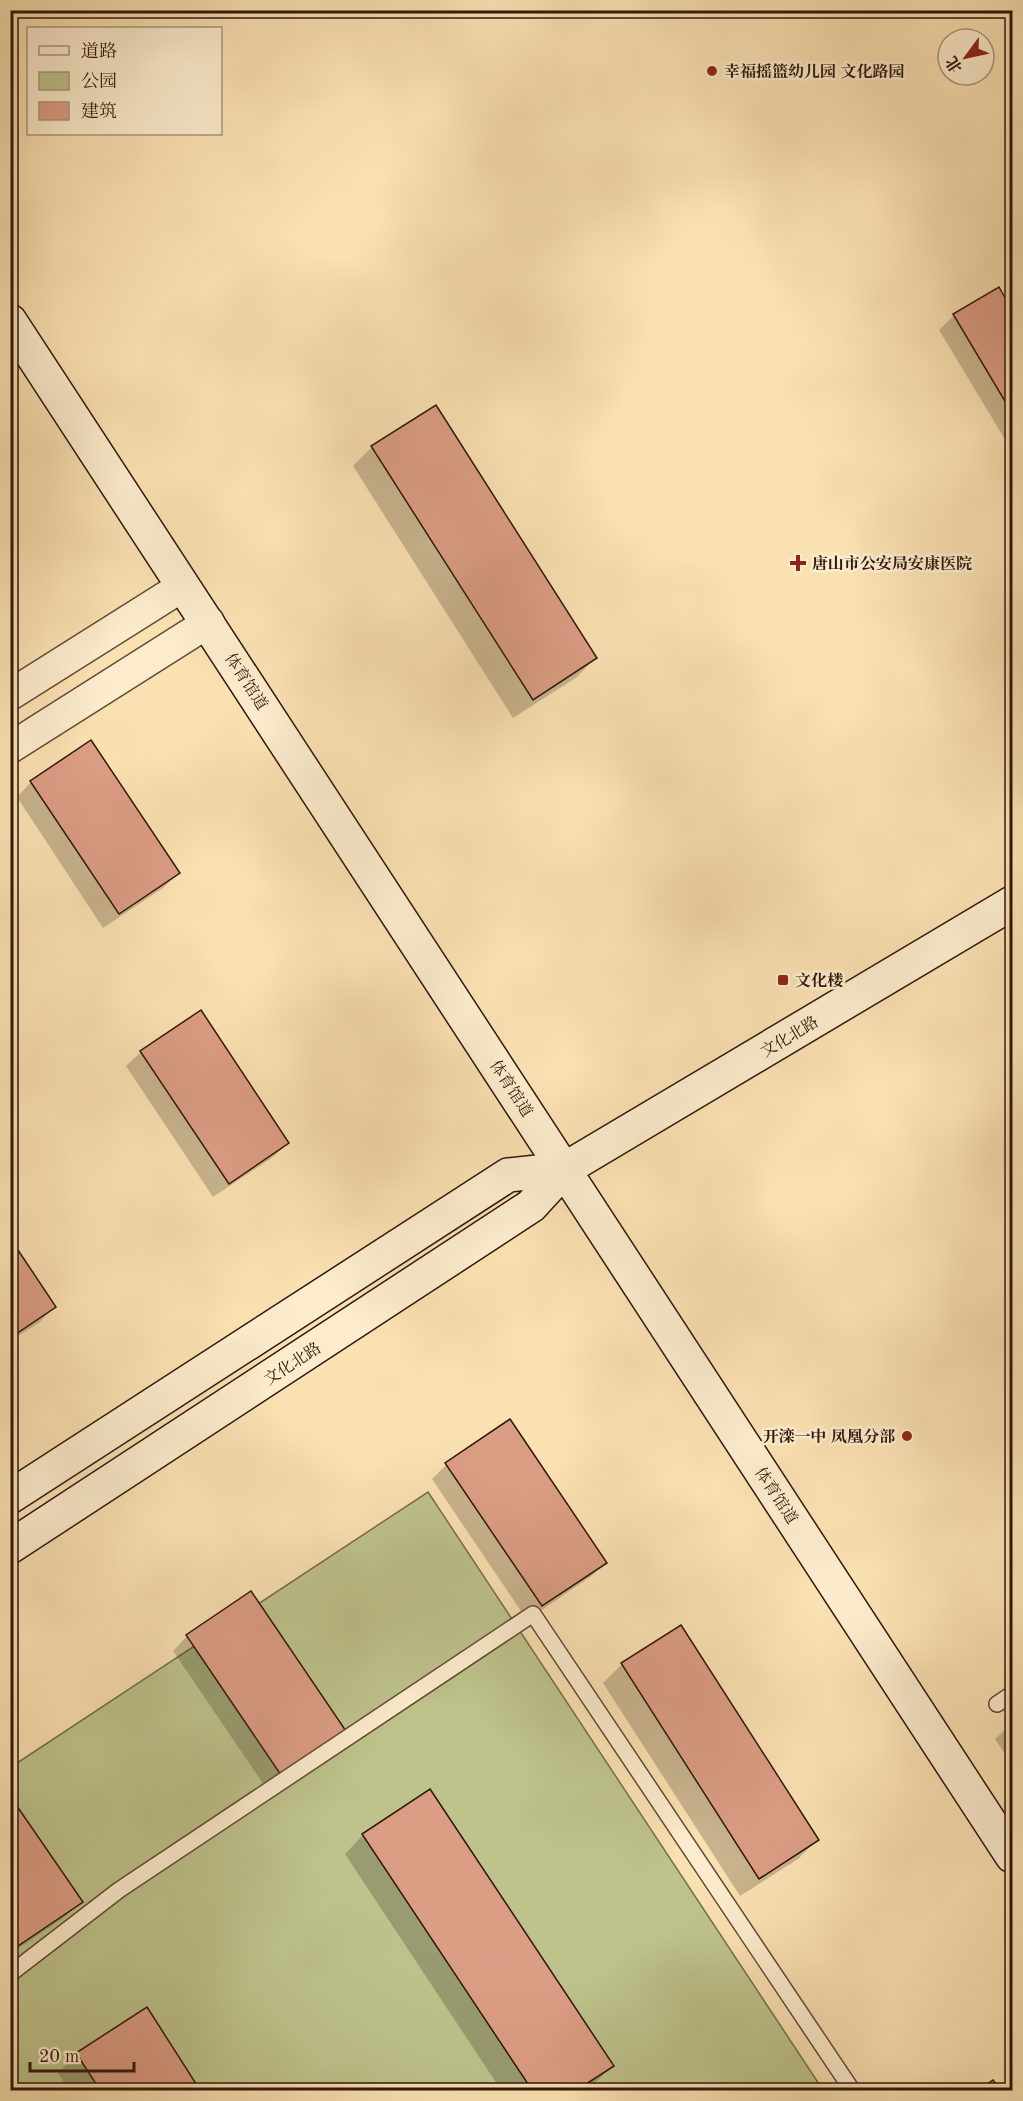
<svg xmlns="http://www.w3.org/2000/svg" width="1023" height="2101" font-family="'Old Standard TT','Noto Serif SC',serif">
<rect width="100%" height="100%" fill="#fae1b2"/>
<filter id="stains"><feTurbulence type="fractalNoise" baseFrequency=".00333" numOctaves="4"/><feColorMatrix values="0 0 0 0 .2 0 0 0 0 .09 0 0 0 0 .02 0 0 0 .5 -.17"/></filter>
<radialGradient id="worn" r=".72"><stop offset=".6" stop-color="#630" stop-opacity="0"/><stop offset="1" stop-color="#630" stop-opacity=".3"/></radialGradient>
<path fill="#bec38c" stroke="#766d4c" stroke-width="1.5" d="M428,1492L823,2090H11V1767Z"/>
<path fill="#0003" d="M998,289L1012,313V451L939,330L953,316Z
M372,447L595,658L577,677L513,718L353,466Z
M31,782L178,873L163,888L103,928L17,797Z
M141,1052L288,1143L273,1157L213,1197L126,1066Z
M10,1241L54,1307L40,1322L10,1341Z
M446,1465L605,1563L590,1577L527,1620L432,1479Z
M187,1636L346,1734L268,1791L173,1651Z
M622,1664L817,1840L798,1859L740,1896L603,1683Z
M1012,1723V1765L995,1739Z
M10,1799L81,1901L66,1916L10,1954Z
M363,1835L612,2066L593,2085L584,2090H501L345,1854Z
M146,2009L199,2090H69L58,2073L77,2054Z"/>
<path fill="#dc9d85" stroke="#2f170b" stroke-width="1.5" d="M999,287L1012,310V413L953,314Z
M436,405L597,658L533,700L371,446Z
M91,740L180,873L119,914L30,781Z
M201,1010L289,1143L229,1184L140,1051Z
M10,1238L56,1307L10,1338Z
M510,1419L607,1563L542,1606L445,1463Z
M251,1591L348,1734L283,1778L186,1635Z
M681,1625L819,1840L759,1879L621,1663Z
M430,1789L614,2066L577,2090H532L362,1834Z
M10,1796L83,1902L18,1946L10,1935Z
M147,2007L200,2090H100L76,2053Z
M993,2080L1000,2090H978Z"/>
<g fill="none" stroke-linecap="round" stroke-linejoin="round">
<g stroke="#624a35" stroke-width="18">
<path id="lane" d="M997,1704L1012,1694
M10,1974L119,1890L533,1614L852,2090"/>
</g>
<g stroke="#624a35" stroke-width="33">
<path id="street" d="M10,695L183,586
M10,748L209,622"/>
</g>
<g stroke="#2f170b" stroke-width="36">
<path id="secondary" d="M10,321L1012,1856
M10,1497L508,1175L565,1169
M10,1547L531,1206L565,1169L1012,903"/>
</g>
<use href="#lane" stroke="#fceccd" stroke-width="15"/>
<use href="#street" stroke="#fceccd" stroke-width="30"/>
<use href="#secondary" stroke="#fceccd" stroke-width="33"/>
</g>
<g fill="#8f2418" stroke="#fceccd" stroke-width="2">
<circle cx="712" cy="71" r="6"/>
<path d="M795 554h6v6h6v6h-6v6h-6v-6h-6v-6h6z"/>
<rect x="777" y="974" width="12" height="12" rx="3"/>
<circle cx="907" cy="1436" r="6"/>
</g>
<g text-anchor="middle" stroke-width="5" stroke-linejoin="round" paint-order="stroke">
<g font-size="16" font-weight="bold" fill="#2f170b" stroke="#fceccd" text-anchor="start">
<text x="724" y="77">幸福摇篮幼儿园 文化路园</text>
<text x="812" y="569">唐山市公安局安康医院</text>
<text x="795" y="986">文化楼</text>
<text x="895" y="1442" text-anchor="end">开滦一中 凤凰分部</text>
</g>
<g font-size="16" fill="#2f170b" stroke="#fceccd">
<text transform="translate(247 681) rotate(57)" y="6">体育馆道</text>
<text transform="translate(789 1036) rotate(-31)" y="6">文化北路</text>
<text transform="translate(512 1088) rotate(57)" y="6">体育馆道</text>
<text transform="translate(292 1363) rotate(-33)" y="6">文化北路</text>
<text transform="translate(777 1495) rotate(57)" y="6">体育馆道</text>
</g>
</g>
<rect width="1023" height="2101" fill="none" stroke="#fae1b2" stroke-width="36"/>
<rect x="12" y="12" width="999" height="2077" fill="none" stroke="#2f170b" stroke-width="3"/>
<rect x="18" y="18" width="987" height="2065" fill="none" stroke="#2f170b" stroke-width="1.5"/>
<rect x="27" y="27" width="195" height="108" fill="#fceccd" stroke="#aa977f" stroke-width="1.5"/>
<rect x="39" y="46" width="30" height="9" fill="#fceccd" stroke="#aa977f" stroke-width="1.5"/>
<text x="81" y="57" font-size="18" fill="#2f170b">道路</text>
<rect x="39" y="72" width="30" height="18" fill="#bec38c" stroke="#aa977f" stroke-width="1.5"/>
<text x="81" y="87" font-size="18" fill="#2f170b">公园</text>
<rect x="39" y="102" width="30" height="18" fill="#dc9d85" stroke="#aa977f" stroke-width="1.5"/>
<text x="81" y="117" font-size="18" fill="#2f170b">建筑</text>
<g transform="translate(966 57) rotate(237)"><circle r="28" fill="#fceccd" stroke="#aa977f" stroke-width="1.5"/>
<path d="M0-4.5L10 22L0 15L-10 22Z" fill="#8f2418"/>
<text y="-9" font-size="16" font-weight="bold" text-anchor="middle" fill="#2f170b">北</text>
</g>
<path d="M30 2062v9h104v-9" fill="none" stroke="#2f170b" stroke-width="3"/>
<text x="39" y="2062" font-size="18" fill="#2f170b" stroke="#fceccd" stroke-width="4.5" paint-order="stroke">20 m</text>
<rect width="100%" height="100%" filter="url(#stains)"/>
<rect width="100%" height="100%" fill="url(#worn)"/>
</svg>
